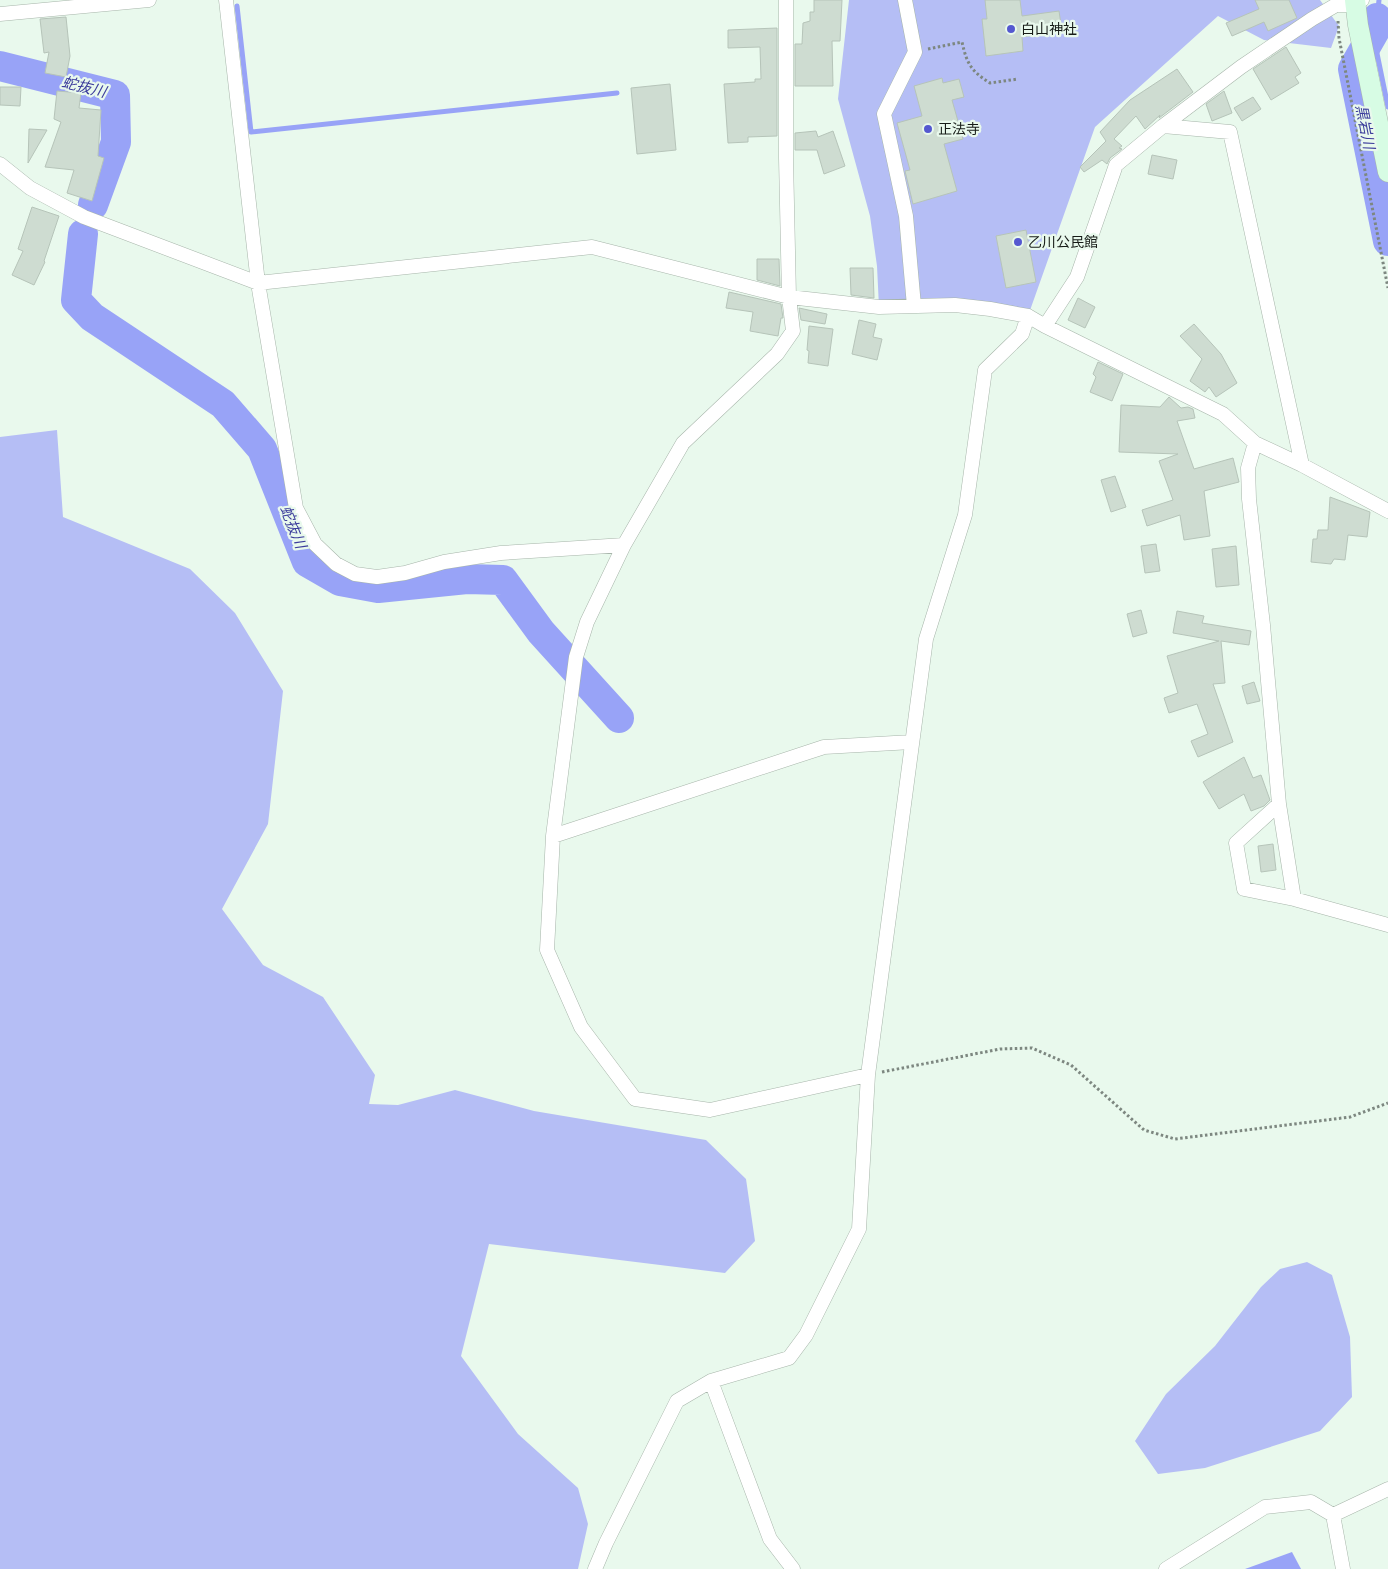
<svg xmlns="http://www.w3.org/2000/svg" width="1388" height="1569" font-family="'Work Sans','Noto Sans JP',sans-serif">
<rect width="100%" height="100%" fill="#e9f9ed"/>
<path fill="#b5bef5" d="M849,0H1320L1339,26L1331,48L1264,40L1218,16L1095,127L1028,316L879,307L877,266L870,216L838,99Z
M57,430L63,517L190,569L235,613L283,691L268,824L222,909L263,965L323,997L375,1075L369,1104L398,1105L455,1090L534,1111L706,1140L746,1179L755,1241L725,1273L489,1244L461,1356L518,1434L578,1488L588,1524L578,1569H0V437Z
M1307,1262L1332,1275L1350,1337L1352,1397L1320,1431L1205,1468L1158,1474L1135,1441L1166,1394L1215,1346L1261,1287L1280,1269Z"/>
<path fill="#98a3f7" d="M1292,1552L1301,1569H1245Z"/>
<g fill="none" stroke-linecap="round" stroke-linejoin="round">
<path stroke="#98a3f7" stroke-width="5" d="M1379,0L1377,18L1388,17
M237,6L251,132L617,93
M1373,34L1388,107"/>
<path stroke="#98a3f7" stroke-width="30" d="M1377,18V27L1353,69L1388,241
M0,66L115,95L116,142L93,205
M83,234L76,300L92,317L223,404L262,449L307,562L340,581L378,588L467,579L503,580L541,632L619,718"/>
</g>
<path fill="#cedcd1" stroke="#b6c4b9" d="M814,0H842L840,41H832L833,86H795V44H802L803,23L810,21V12H814Z
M985,0H1020L1022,16L1059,11L1062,31L1022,37L1023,51L986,56L982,19H987Z
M1255,0H1289L1297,18L1268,31L1264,22L1232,36L1226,23L1259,9Z
M66,17L70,56L66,77L45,73L49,52L44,53L40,19Z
M777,28V136L748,137V142L728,143L724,84L755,82V79H761L760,47L728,48V30Z
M1286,47L1301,73L1295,77L1299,83L1271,100L1253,69Z
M1177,69L1193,92L1159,118L1160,115L1145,129L1136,116L1114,139L1122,146L1119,148L1122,149L1110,158L1107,164L1102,160L1084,172L1080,167L1106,141L1100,132L1130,100Z
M942,78L943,83L959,79L964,97L952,100L963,139L944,144L957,191L913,204L905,171L910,170L897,123L922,116L914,86Z
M670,84L676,150L637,154L631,88Z
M0,87H21L20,106L0,105Z
M57,91L81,93L79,108L101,110L98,156L104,158L92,201L67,193L74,170L45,167L61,122L54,119Z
M1224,91L1232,113L1212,121L1206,104Z
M1253,97L1261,109L1242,121L1234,108Z
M29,129L47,130L28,163Z
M816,131L818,137L833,131L845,166L824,174L817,150H795V133Z
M1152,155L1177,160L1173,179L1148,174Z
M32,207L59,216L44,261L45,262L34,285L12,275L23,251L18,249Z
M1026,230L1036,282L1006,288L996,236Z
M757,259H779L780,286L757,280Z
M850,268H873L874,298L851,295Z
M729,292L781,304L783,318H781L778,336L750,331L753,312L726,308Z
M1078,298L1095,307L1085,328L1068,320Z
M799,308L827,314L825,324L801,320Z
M859,320L876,324L873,337L882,339L877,360L852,354Z
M1194,324L1221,354L1237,383L1216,397L1209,387L1205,392L1190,381L1202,359L1180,336Z
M809,326L833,329L828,366L808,363L809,351L807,350Z
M1098,362L1123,374L1112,401L1090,392L1096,377L1093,374Z
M1169,397L1181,408L1188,407L1193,409L1195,418L1177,421L1194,469L1233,458L1239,482L1204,491L1210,536L1184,540L1180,515L1147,526L1142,510L1173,500L1159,461L1178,454L1119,452L1121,405L1160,407Z
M1115,476L1126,507L1111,512L1101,480Z
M1330,497L1370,512L1367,537L1348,535L1345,560L1334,559L1331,564L1311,562L1313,539H1317L1318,530H1328Z
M1156,544L1160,571L1145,573L1141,546Z
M1236,546L1239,585L1216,587L1212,549Z
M1141,610L1147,633L1133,637L1127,614Z
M1177,611L1204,616L1202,623L1251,631L1249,645L1221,641L1225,683L1213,684L1233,742L1198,757L1191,741L1208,734L1197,704L1169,713L1164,698L1178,693L1167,656L1219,641L1173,633Z
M1254,682L1260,701L1247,704L1242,686Z
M1244,757L1253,778L1261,775L1270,800L1264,806L1251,811L1244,794L1219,809L1203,782Z
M1273,844L1276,870L1261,872L1258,846Z"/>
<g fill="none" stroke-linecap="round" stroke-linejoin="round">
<g stroke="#a7b5aa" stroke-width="15">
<path id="street" d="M226,0L258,283L296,508L315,544L336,564L355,574L377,577L405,573L444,562L501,553L624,545
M786,0V158L789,297L793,331L777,354L683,443L624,545L587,622L576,657L553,836L547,950L581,1027L635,1099L710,1110L868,1075
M905,0L915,52L884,114L906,216L914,306
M0,14L149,0
M1163,126L1230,132L1302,465
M0,164L30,188L84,217L258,283L592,247L789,297L879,307L955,305L990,309L1028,316L1045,326L1223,414L1255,443L1302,465L1388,511
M1045,326L1077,277L1116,165L1163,126L1241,67L1312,19L1336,5H1347L1362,0
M1255,443L1248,468L1249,499L1263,625L1279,804L1294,899
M1279,804L1236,843L1244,889L1294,899L1388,925
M553,836L824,747L912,742
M711,1381L770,1539L793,1569
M1333,1515L1343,1569
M595,1569L606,1543L677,1401L711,1381L789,1358L806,1335L859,1229L868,1075L926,639L965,515L985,370L1022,334L1028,316
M1166,1569L1265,1507L1311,1502L1333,1515L1388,1489"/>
</g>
<g stroke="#a7b5aa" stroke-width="21">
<path id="secondary" d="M1355,0L1358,25L1388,172"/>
</g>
<path stroke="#7d8780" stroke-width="3" stroke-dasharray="2.5 2.5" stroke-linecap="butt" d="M1338,21L1339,38L1388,288
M928,49L962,42C967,64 971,71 990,83L1018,79
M882,1072L1000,1049L1032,1048L1071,1065L1144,1130L1175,1139L1350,1117L1388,1103"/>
<use href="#street" stroke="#fff" stroke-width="14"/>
<use href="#secondary" stroke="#d7fce4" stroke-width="20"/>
</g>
<g fill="#5558d0" stroke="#e9f9ed" stroke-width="2">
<circle cx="1011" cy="29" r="5"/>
<circle cx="928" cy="129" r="5"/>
<circle cx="1018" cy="242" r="5"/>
</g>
<g text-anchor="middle" stroke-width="4.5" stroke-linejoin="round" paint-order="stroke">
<g font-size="14" fill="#161b17" stroke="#e9f9ed" text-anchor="start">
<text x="1021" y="34">白山神社</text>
<text x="938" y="134">正法寺</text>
<text x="1028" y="247">乙川公民館</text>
</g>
<g font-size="15" font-style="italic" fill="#3c3d9c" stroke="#e9f9ed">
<text transform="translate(84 87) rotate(14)" y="5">蛇抜川</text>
<text transform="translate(1365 127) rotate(79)" y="5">黒岩川</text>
<text transform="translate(293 527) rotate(68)" y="5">蛇抜川</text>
</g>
</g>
</svg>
